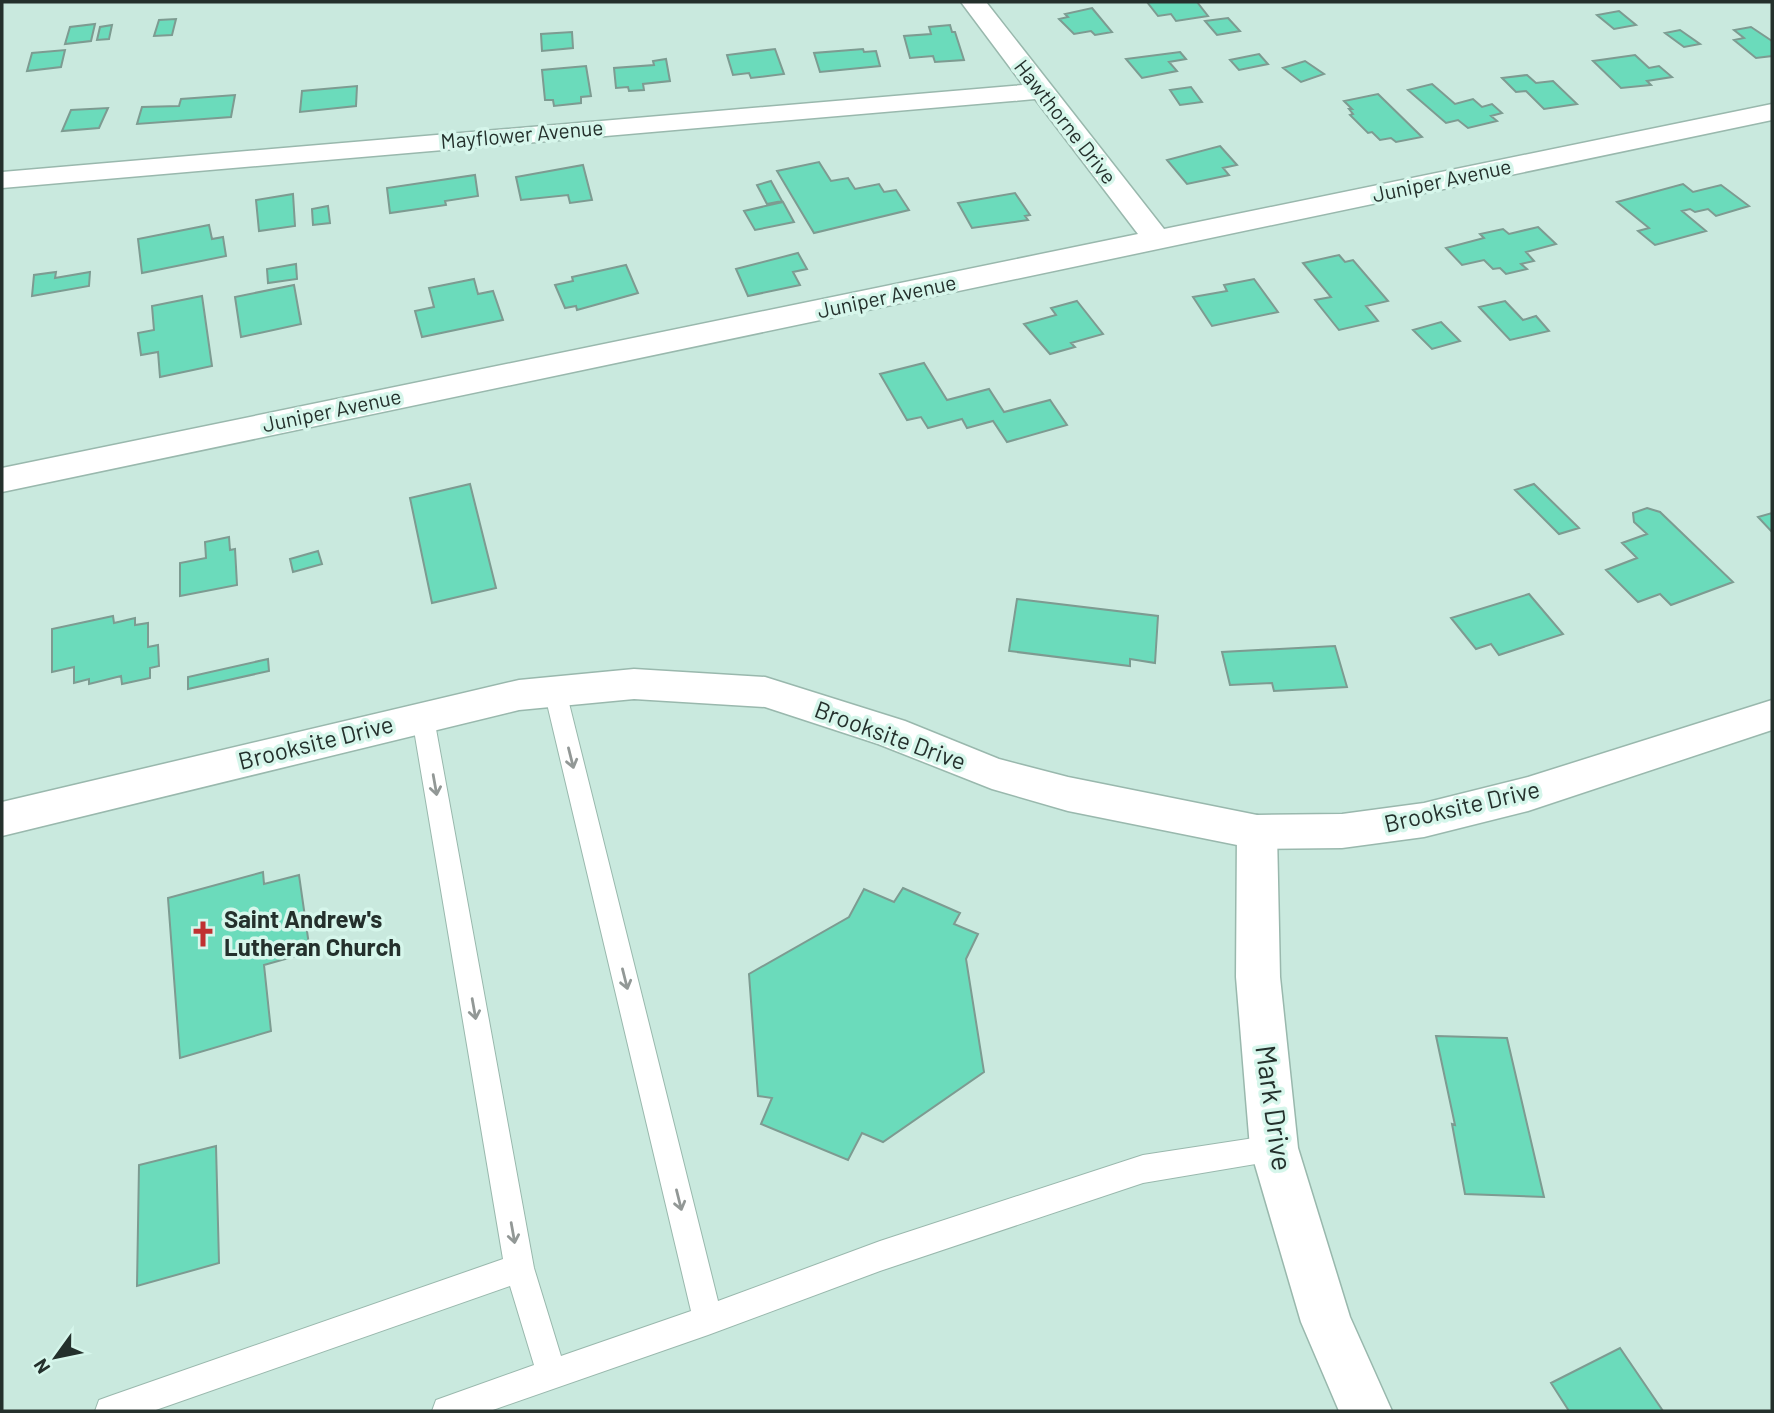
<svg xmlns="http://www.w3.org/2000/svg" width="1774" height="1413" font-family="Barlow,sans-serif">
<rect width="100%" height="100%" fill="#c9e9de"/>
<path fill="#6bdbbb" stroke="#7d9b91" stroke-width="2" d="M1147,2H1197L1208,16L1176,21L1171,14L1158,16Z
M1092,8L1112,32L1095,35L1091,31L1074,34L1059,19L1068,17L1065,14Z
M1619,11L1636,25L1614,29L1597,15Z
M1228,18L1240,31L1217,35L1205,21Z
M176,19L172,35L154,36L159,20Z
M95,24L91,41L65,44L70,27Z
M112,25L109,39L97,40L100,27Z
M950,25L952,32H955L964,60L935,62L933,56L910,58L904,36L931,34L929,27Z
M1751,27L1772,41V56L1756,58L1734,40L1744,38L1734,30Z
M1680,30L1700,44L1684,47L1665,33Z
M572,32L573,48L542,51L541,34Z
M775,49L784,74L751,78L749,73L733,75L727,55Z
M863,49L864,52L876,51L880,66L820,72L814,53Z
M65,50L61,67L27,71L32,53Z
M1180,52L1186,59L1169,62L1177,71L1142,78L1126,59Z
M1259,54L1268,64L1239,70L1230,60Z
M1635,55L1649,68L1659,66L1672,77L1647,81L1651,85L1621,88L1593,61Z
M666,59L670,81L643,84L644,90L629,91L628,87L616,88L614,68L654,65L653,61Z
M1305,61L1324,74L1301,82L1283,68Z
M586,66L591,96L581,97V103L554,106L553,100H545L542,70Z
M1527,75L1536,83L1553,81L1577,104L1544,109L1526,91L1516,92L1502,78Z
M1432,84L1455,104L1473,99L1482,107L1492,104L1502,113L1491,116L1497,121L1468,128L1458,120L1446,123L1408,90Z
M357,86L356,106L300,112L302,91Z
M1191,87L1202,102L1180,105L1170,90Z
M1378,94L1422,137L1396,142L1391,138L1380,140L1372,132L1368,133L1350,115L1353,114L1349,109H1352L1344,101Z
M235,95L231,117L137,124L142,107L179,106L181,99Z
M108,108L99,128L62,131L71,110Z
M1220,146L1237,165L1223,168L1229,175L1187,184L1167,160Z
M819,162L831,181L848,178L855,189L879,184L884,192L896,190L909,210L814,233L777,171Z
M583,165L592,200L570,203L568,195L521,200L516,177Z
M475,175L478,196L445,201L446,205L390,213L387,188Z
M771,181L782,201L767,204L757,185Z
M1683,184L1693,192L1721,185L1749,206L1716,216L1708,209L1695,212L1690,209L1682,211L1706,231L1655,245L1638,231L1649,228L1617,202Z
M1015,193L1030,215L1025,216L1028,220L972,228L958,203Z
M293,194L295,226L259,231L256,200Z
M783,202L794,222L755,230L744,211Z
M328,206L330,223L313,225L312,209Z
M209,225L212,239L223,237L226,256L142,273L138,239Z
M1538,227L1556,244L1526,252L1534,261L1521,264L1527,269L1506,274L1500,268L1493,269L1484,260L1462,265L1446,248L1484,238L1480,234L1503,229L1509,234Z
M798,253L807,269L793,272L800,285L748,296L736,269Z
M1339,255L1345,262L1353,260L1388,301L1366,306L1378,321L1339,330L1315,300L1331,297L1303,263Z
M296,264L297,279L268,283L267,269Z
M626,265L638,293L577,310L576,306L565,308L555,285L573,281L572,277Z
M56,272L55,278L90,272L89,286L32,296L34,275Z
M474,279L478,294L493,291L503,320L422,337L415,311L434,307L429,288Z
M1254,279L1278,312L1212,326L1193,297L1227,291L1224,285Z
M294,285L301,324L241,337L235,297Z
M202,296L212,366L160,377L158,352L141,355L138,333L154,330L152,306Z
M1077,301L1103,334L1071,343L1075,347L1050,354L1024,324L1056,315L1051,308Z
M1505,301L1523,320L1536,316L1549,331L1510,340L1479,307Z
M1441,322L1460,341L1432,349L1413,330Z
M924,363L947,400L989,389L1004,412L1050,400L1067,425L1007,442L993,421L967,428L962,419L928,428L921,417L907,420L880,374Z
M470,484L496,588L432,603L410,498Z
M1534,484L1579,528L1559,534L1515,490Z
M1647,508L1660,512L1733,582L1671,605L1660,594L1638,602L1606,570L1637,558L1622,543L1647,534L1634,522L1633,513Z
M1772,513V532L1758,517Z
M229,537L230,550L235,549L237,585L180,596V563L206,558L205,542Z
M318,551L322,564L293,572L290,559Z
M1529,594L1563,634L1499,655L1491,644L1476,649L1451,618Z
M1017,599L1158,616L1155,663L1130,659V666L1009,651Z
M113,616L114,623L135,618V625L148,623V647L158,645L159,666L150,668V678L122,684L121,676L89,684V679L74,683V667L52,672V629Z
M1335,646L1347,687L1274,691L1272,683L1230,685L1222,652Z
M268,659L269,671L188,689V677Z
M263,872L264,884L299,875L310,952L264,965L271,1031L180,1058L168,898Z
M903,888L960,913L954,924L978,934L966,959L984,1072L883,1142L862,1133L848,1160L761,1124L772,1098L758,1096L749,974L849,917L864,889L894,902Z
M1436,1036L1507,1038L1544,1197L1465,1194L1452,1124L1455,1125Z
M216,1146L219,1263L137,1286L139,1165Z
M1620,1348L1663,1411H1569L1551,1383Z"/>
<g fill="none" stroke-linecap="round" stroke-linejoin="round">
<g stroke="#99b8ad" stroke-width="2">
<path id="lane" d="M555,682L563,685L566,691L718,1301L880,1241L1143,1155L1274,1135L1284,1138L1288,1148L1284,1158L1274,1161L1143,1183L880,1271L708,1335L490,1411H432L436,1400L534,1365L510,1286L153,1411H95L99,1400L110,1396L503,1259L412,718L415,712L423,709L431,712L434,718L534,1268L561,1356L691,1311L544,691L547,685Z"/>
</g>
<g stroke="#99b8ad" stroke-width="3">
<path id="street" d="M961,2H986L1164,229L1772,104V120L2,492V468L1138,234L1035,99L2,188V172L1023,85Z
M1257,815L1271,820L1277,832L1280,977L1298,1148L1350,1317L1392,1411H1339L1301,1322L1250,1148L1236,977L1237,832L1243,820Z"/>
</g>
<g stroke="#99b8ad" stroke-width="3">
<path id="secondary" d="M634,669L765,677L905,721L999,759L1068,777L1257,815L1342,814L1424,803L1528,777L1772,700V730L1528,811L1424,837L1342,848L1257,849L1068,811L992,789L878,744L765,707L634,699L519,710L2,836V802L519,680Z"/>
</g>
<use href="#lane" fill="#fff" fill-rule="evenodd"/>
<use href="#street" fill="#fff" fill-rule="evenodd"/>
<use href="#secondary" fill="#fff" fill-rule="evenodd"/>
</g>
<defs><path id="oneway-shaft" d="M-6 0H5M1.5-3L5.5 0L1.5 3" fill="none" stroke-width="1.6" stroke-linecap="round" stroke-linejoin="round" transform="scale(1.75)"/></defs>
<g stroke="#929896">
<use href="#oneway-shaft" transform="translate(571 758) rotate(76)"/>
<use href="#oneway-shaft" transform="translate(435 785) rotate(80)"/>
<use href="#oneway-shaft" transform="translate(625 979) rotate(76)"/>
<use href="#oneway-shaft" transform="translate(474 1009) rotate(80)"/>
<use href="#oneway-shaft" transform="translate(679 1200) rotate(76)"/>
<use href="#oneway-shaft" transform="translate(513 1233) rotate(80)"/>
</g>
<defs>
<g id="church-bare" transform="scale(2.1)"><path d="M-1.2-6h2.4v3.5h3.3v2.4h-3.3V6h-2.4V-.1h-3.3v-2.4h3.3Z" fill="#c03131" stroke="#d6f6eb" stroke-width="2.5" paint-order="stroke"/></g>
</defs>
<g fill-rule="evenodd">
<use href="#church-bare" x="203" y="934"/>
</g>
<g text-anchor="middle" stroke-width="7" stroke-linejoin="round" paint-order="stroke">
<g font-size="21" fill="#24302c" stroke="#d6f6eb">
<text transform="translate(1065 122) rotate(52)" y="7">Hawthorne Drive</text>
<text transform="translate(522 135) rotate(-5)" y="7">Mayflower Avenue</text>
<text transform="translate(1442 181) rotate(-12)" y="7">Juniper Avenue</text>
<text transform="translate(887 297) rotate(-12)" y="7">Juniper Avenue</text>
<text transform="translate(332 411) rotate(-12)" y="7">Juniper Avenue</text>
</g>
<g font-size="24" fill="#24302c" stroke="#d6f6eb">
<text transform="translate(890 736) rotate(20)" y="8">Brooksite Drive</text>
<text transform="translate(316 743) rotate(-14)" y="8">Brooksite Drive</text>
<text transform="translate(1462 807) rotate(-13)" y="8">Brooksite Drive</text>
</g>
<g font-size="24" font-weight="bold" fill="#24302c" stroke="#d6f6eb" text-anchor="start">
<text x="224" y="928">Saint Andrew's<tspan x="224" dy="28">Lutheran Church</tspan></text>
</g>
<g font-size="28" fill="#24302c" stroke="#d6f6eb">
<text transform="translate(1274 1108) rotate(82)" y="10">Mark Drive</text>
</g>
</g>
<rect width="1774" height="1413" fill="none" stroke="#24302c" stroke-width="7"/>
<g transform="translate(56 1357) rotate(237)" stroke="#d6f6eb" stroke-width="5" paint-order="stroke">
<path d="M0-5L12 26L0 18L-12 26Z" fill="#24302c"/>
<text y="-10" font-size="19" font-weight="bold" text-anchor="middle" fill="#24302c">N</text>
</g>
</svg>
